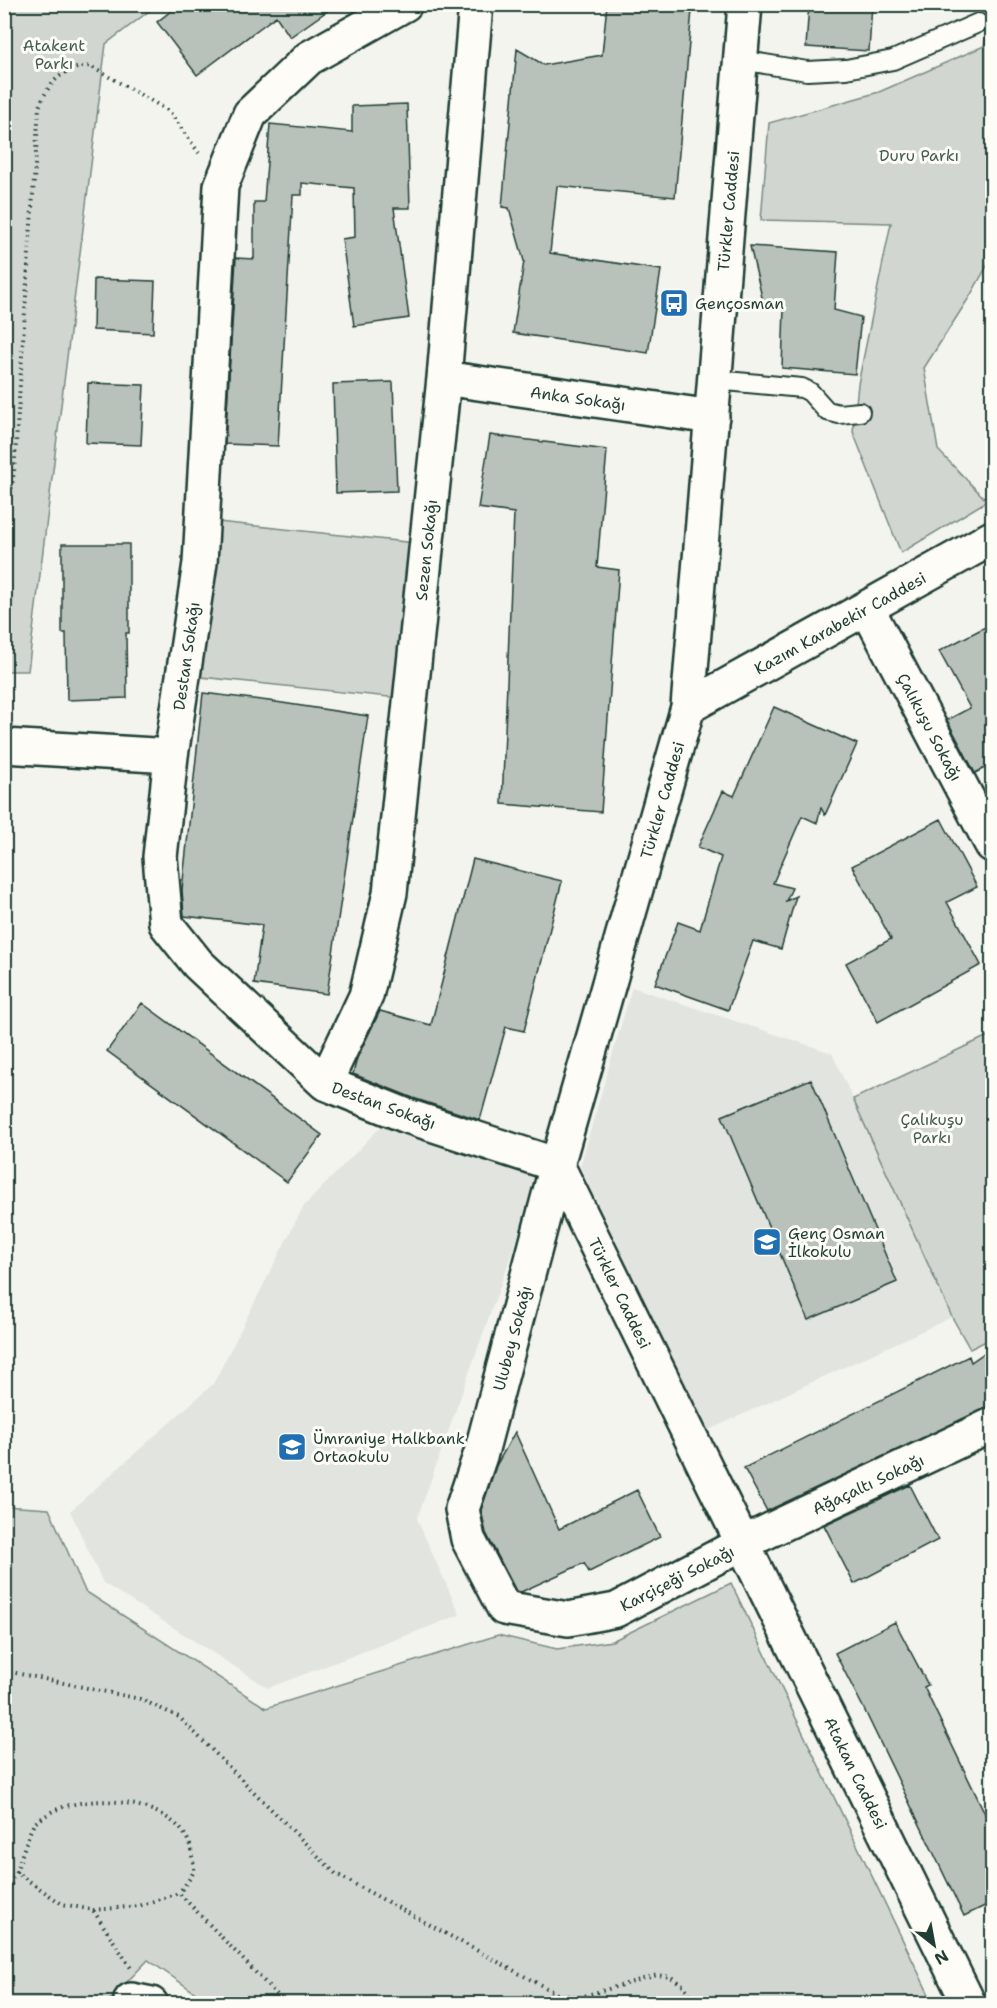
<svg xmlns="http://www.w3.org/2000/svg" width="997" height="2008" font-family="'Shantell Sans',sans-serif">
<rect width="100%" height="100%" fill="#f4f4ef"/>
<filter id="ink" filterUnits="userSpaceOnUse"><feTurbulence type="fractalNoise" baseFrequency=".0167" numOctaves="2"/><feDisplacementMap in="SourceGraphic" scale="12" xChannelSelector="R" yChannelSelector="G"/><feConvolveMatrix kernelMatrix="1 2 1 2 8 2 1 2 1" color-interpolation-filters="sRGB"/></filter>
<g filter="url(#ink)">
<path fill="#e2e5df" d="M632,987L832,1053L952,1317L707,1431L580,1166Z
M389,1118L539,1177L417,1519L460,1615L268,1688L103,1583L70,1511L213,1384L303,1207Z"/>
<path fill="#d1d6d1" stroke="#788a82" stroke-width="1.5" d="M5,4L157,5L106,44L28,671H4Z
M992,5V257L970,296L924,368L938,450L987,501L901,553L853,432L858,384L891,223L761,220L769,123L879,92L984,46Z
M218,522L415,543L398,698L201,677Z
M992,1034V1338L970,1349L952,1317L853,1099Z
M4,1506L49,1509L85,1591L266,1708L498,1635L557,1649L612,1641L731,1583L933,2003H210L148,1960L107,2003H5Z"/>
<path fill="#b9c1bb" stroke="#1f3d34" stroke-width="1.5" d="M180,4H337L290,37L276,16L197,75L157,22Z
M607,4L692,10L675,197L557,186L550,253L661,270L648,353L513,333L524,261L509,208L502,207L517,49L544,65L602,55Z
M809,4H872L869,51L806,47Z
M407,104L410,208H394L409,318L354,326L342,239L355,237L354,188L302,183V195H293L278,446L225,444L236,258L254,259V202H264L270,124L352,132V106Z
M750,246L838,252L834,310L861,317L855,374L782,368L784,307L764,306Z
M94,279L155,281L153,333L93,330Z
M393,382L397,491L336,493L333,384Z
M88,383L144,385L141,445L86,443Z
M490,435L607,450L597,567L619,570L601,812L502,804L514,513L478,508Z
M62,544H129V633H126L127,698L67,700L66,633H62Z
M993,623V764L975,773L947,720L970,708L939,651Z
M203,693L269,701L368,716L327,994L254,984L262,925L184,916L182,890Z
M774,707L857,744L825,815L821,808L817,823L802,816L773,883L792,888L786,901L796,896L781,949L753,941L728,1010L655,984L678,922L700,930L721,857L698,847L723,791L734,796Z
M941,819L977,887L947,902L981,965L878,1022L846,963L891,939L852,866Z
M473,859L562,881L524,1031L506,1027L480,1120L413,1098L353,1074L357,1058L380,1011L431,1025Z
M142,1003L322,1135L287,1182L107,1051Z
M811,1079L897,1282L808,1320L722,1116Z
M993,1347V1405L767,1511L744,1468L969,1356L971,1362Z
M515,1432L559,1529L637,1490L660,1537L589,1572L584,1563L521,1592L516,1591L486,1533L481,1510L496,1466Z
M910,1485L938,1540L854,1584L824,1525Z
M895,1622L928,1685L924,1687L993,1830V1902L964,1916L864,1709L835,1653Z"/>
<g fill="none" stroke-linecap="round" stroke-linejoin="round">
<g stroke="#1f3d34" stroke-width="22">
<path id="service" d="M741,60L807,71L846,69L893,60L978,23
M715,380L802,388L810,392L827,411L839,414L860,412"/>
</g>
<g stroke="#1f3d34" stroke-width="38">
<path id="minor" d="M405,4L309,58L250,114L221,186L200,563L171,756L160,857L166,924L198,964L325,1083L407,1116L557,1165L481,1453L462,1509L468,1539L504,1608L568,1619L616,1610L743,1543L992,1425
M745,4L688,707L557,1165L969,2004
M444,378L712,417
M867,608L992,845
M688,707L992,538
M4,746L171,756
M325,1083L366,996L390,893L444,378L476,4
M133,2004L131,2000L151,2004"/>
</g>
<path stroke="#1f3d34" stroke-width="4" stroke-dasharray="1.5 4.5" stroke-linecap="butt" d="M4,536L14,472L39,107C49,82 62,68 90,66L169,111L199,153
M4,1674L11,1672L140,1699L179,1717L336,1874L559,1995L580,1997L657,1975L671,1977L683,1985L698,2004
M16,1872C20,1861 29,1832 34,1824C37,1821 42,1818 45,1816C84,1788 188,1799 192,1856C193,1860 194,1866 194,1870C192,1877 183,1887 179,1893
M4,1901L16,1872L62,1904L93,1910L131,1968
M93,1910L139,1906L179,1893L286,2004"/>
<use href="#service" stroke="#fdfcf7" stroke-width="18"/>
<use href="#minor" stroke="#fdfcf7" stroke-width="33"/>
</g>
</g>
<defs>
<g id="bus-square" transform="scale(1.5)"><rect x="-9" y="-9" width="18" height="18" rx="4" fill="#1f6fb2" stroke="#fdfcf7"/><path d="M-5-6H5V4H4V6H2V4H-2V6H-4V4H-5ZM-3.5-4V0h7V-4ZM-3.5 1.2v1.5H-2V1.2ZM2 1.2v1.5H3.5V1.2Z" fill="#fff"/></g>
<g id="school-square" transform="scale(1.5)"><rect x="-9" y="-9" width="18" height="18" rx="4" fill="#1f6fb2" stroke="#fdfcf7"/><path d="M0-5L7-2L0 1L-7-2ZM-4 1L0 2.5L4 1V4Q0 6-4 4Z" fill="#fff"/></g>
</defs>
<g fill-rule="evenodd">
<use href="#bus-square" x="674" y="303"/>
<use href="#school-square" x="767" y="1242"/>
<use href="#school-square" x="292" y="1447"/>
</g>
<g text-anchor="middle" stroke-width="6" stroke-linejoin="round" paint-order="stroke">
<g font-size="16" fill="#435c53" stroke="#fdfcf7">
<text x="54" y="51">Atakent<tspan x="54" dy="18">Parkı</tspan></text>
<text x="919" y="161">Duru Parkı</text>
<text x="932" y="1125">Çalıkuşu<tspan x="932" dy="18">Parkı</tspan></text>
</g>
<g font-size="16" fill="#1f3d34" stroke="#fdfcf7">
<text transform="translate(728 211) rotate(-85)" y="6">Türkler Caddesi</text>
<text transform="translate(578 398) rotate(8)" y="6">Anka Sokağı</text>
<text transform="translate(426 550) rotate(-84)" y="6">Sezen Sokağı</text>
<text transform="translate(840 623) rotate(-29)" y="6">Kazım Karabekir Caddesi</text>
<text transform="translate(186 656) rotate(-82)" y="6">Destan Sokağı</text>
<text transform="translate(930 727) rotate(62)" y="6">Çalıkuşu Sokağı</text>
<text transform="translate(662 800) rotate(-74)" y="6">Türkler Caddesi</text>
<text transform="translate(384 1105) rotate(20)" y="6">Destan Sokağı</text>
<text transform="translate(620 1293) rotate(64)" y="6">Türkler Caddesi</text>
<text transform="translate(512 1338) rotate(-75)" y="6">Ulubey Sokağı</text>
<text transform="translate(868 1484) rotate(-25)" y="6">Ağaçaltı Sokağı</text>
<text transform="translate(677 1578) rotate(-27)" y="6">Karçiçeği Sokağı</text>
<text transform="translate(856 1773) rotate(64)" y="6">Atakan Caddesi</text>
</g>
<g font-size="16" fill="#1f3d34" stroke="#fdfcf7" text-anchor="start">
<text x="695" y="309">Gençosman</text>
<text x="788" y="1239">Genç Osman<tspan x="788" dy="18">İlkokulu</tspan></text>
<text x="313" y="1444">Ümraniye Halkbank<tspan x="313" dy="18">Ortaokulu</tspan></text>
</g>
</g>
<rect width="997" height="2008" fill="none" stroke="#fdfcf7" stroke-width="24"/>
<rect x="12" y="12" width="973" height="1984" fill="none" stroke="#1f3d34" stroke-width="2" filter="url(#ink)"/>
<g transform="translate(934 1945) rotate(149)" stroke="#fdfcf7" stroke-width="4.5" paint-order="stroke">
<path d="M0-4.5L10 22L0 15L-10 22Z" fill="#1f3d34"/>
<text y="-9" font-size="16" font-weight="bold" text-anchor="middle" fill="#1f3d34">N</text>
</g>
</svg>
